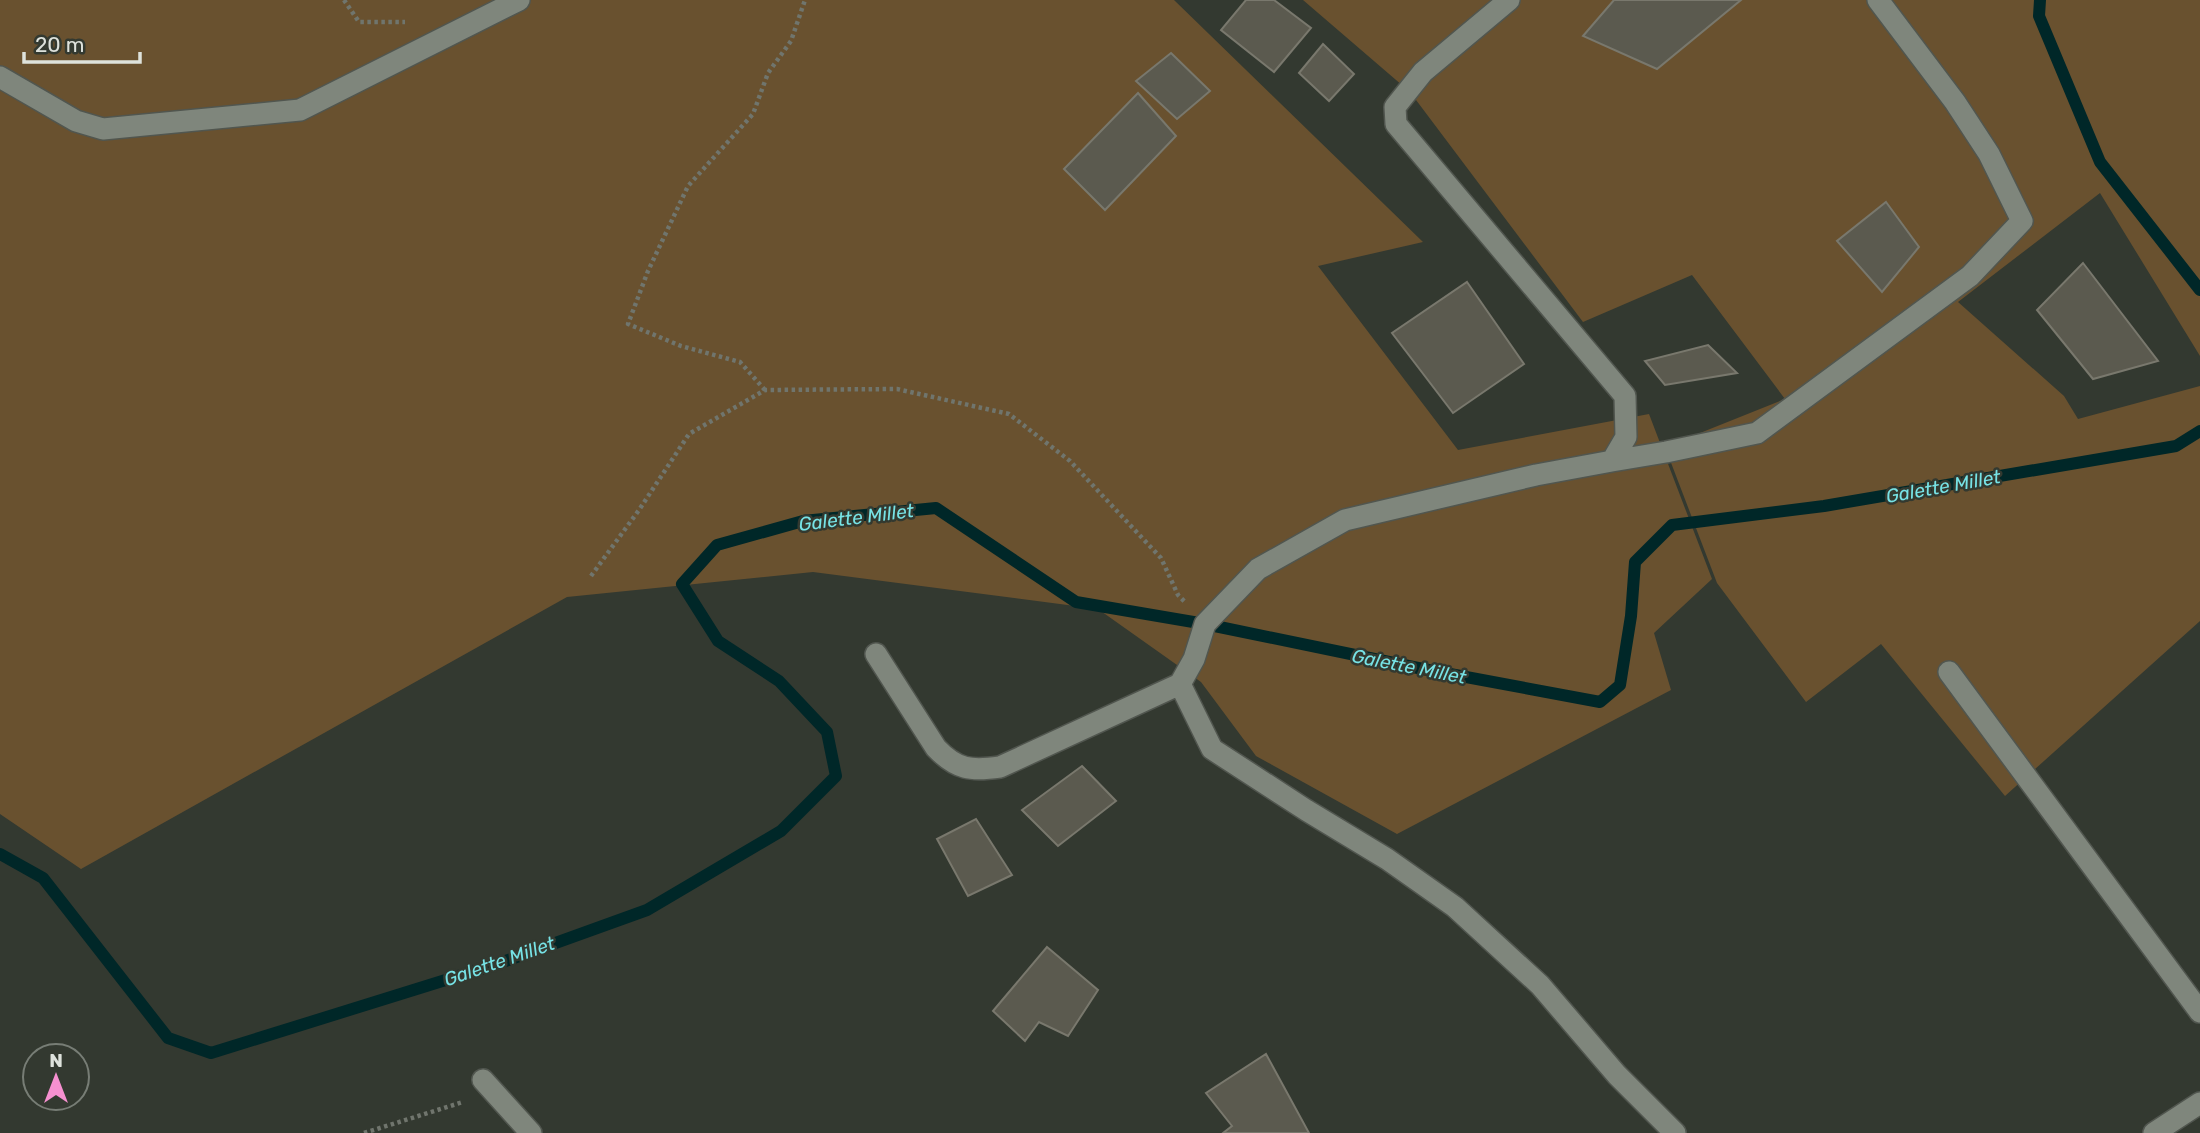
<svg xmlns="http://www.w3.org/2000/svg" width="2200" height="1133" font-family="Rubik,sans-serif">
<rect width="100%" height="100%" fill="#333930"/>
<path fill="#69512f" d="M0,0H1174L1423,242L1318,266L1458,450L1649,414L1712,579L1654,633L1671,690L1397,834L1256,756L1201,682L1098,609L813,572L567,597L81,869L0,814Z
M1303,0H2200V356L2100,193L1958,302L2064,396L2078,419L2200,386V621L2005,796L1881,644L1806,702L1717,583L1665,447L1785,399L1692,275L1583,322L1410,92Z"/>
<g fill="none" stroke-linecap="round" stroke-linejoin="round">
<path stroke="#002728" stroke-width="12" d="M2040,0L2039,16L2100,162L2200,290
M0,854L43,878L168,1038L211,1053L497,964L647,910L781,831L836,776L827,732L779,681L718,641L682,584L717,545L803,521L936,508L1076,602L1205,624L1423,669L1600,702L1620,685L1631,616L1635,562L1672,525L1824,506L2176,446L2200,431"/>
</g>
<path fill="#5b5a4f" stroke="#79786d" stroke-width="2" d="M1246,0H1274L1311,28L1274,72L1221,30Z
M1614,0H1741L1657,69L1583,36Z
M1323,44L1354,74L1329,101L1299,73Z
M1171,53L1210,91L1177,119L1136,81Z
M1138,93L1176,136L1105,210L1064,169Z
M1886,202L1919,247L1882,292L1837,241Z
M2083,263L2158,361L2093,379L2037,310Z
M1467,282L1524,364L1453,413L1392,333Z
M1708,345L1737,373L1665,385L1645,361Z
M1082,766L1116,801L1058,846L1022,810Z
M976,819L1012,875L968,896L937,839Z
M1047,947L1098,990L1068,1036L1039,1022L1025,1041L993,1011Z
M1266,1054L1309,1133H1223L1232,1126L1206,1093Z"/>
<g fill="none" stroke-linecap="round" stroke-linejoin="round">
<g stroke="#51564f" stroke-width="24">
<path id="minor" d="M1509,0L1423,72L1395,107L1396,124L1625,396L1626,437L1612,461L1536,475L1345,520L1258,569L1205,624L1194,659L1180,684L1212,749L1306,810L1387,859L1455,907L1540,985L1617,1075L1675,1133
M0,77L76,121L103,129L300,110L519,0
M1612,461L1666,452L1757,433L1970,276L2022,221L1989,154L1955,102L1878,0
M876,654L936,748C957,770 971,771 1000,767L1180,684
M1949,672L2200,1012
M483,1080L531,1133
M2154,1133L2200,1103"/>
</g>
<path stroke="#70756d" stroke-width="4.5" stroke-dasharray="3.5 3.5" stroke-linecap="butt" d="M344,0L359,22H405
M765,390L740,362L681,346L628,324L648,271L688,186L753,114L768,73L791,41L805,0
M591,576L639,510L689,434L765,390L897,389L1009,414L1070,461L1161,558L1178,595L1186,603
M364,1133L463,1102"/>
<use href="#minor" stroke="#7f867c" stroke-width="21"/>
</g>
<g text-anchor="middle" stroke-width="5" stroke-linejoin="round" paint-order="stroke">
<g font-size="19" font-style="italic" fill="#77e3e6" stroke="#333930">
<text transform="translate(1943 486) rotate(-10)" y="7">Galette Millet</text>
<text transform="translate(856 517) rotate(-7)" y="7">Galette Millet</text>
<text transform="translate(1409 666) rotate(11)" y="7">Galette Millet</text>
<text transform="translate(499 961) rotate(-19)" y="7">Galette Millet</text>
</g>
</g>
<g transform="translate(56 1077)"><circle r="33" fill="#333930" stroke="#777d75" stroke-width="2"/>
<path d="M0-5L12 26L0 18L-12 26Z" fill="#f690d0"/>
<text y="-10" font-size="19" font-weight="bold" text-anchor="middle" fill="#dee2dc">N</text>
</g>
<path d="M24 52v10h116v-10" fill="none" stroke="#dee2dc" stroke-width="3.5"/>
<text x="35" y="52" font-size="21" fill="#dee2dc" stroke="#333930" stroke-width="5" paint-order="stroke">20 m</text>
</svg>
